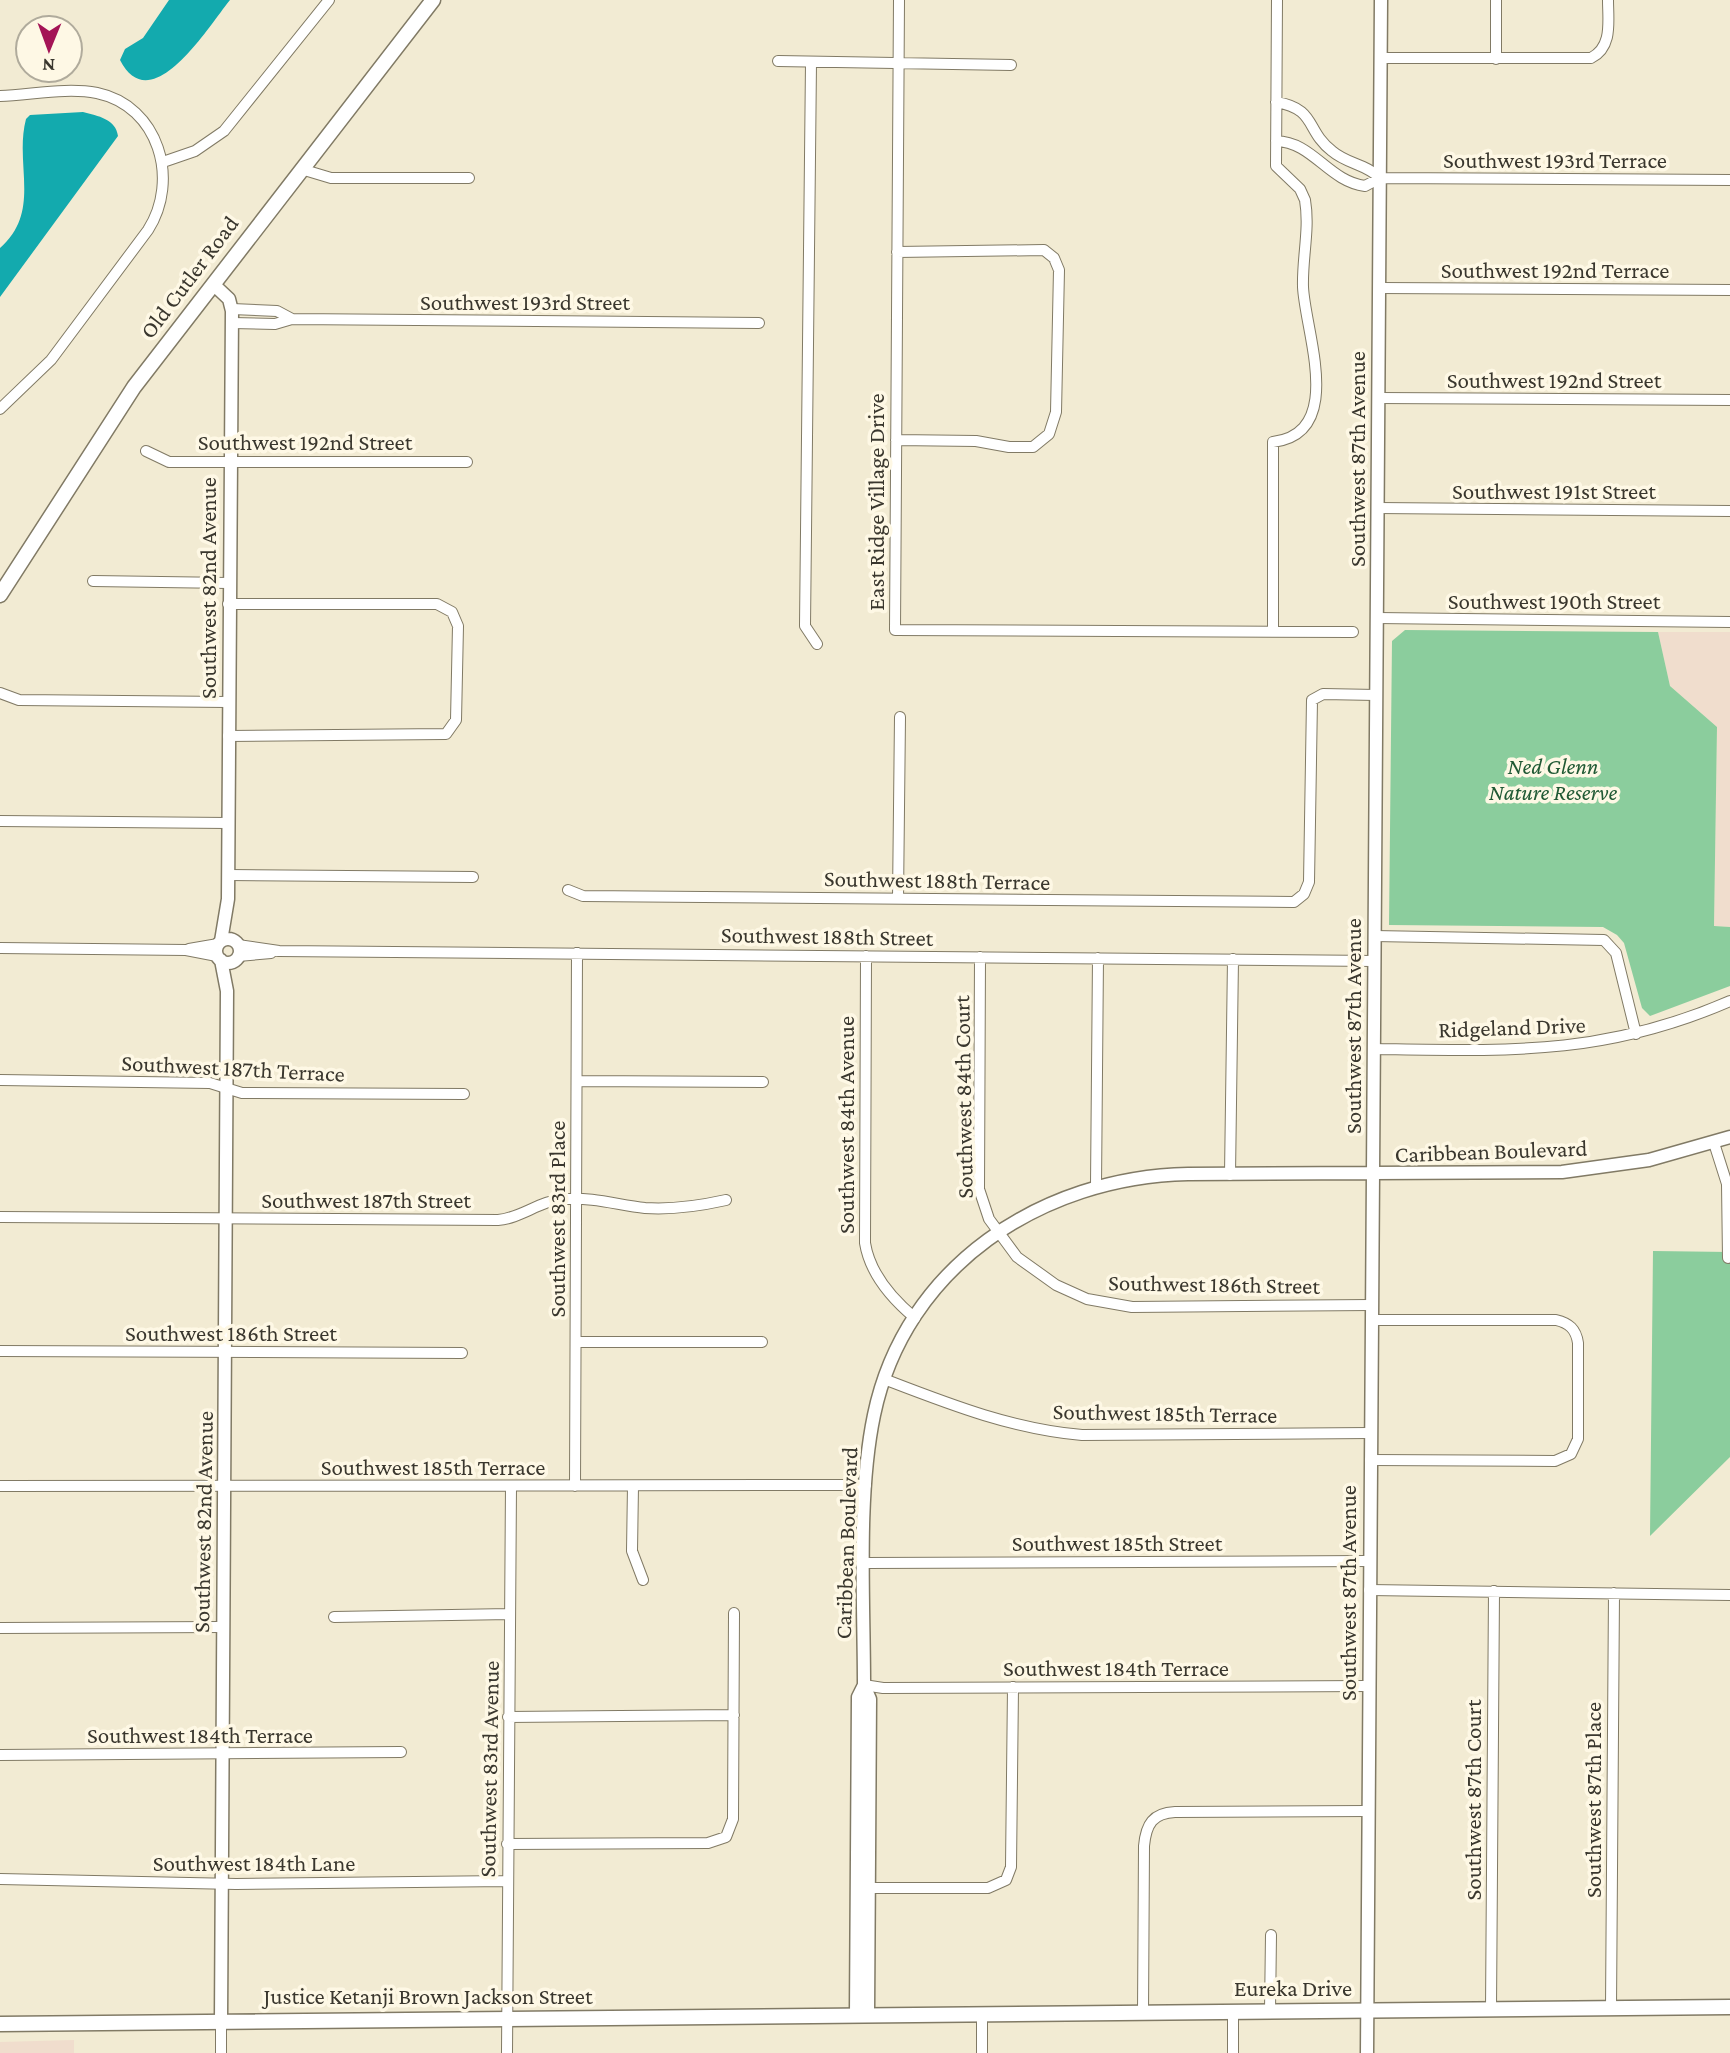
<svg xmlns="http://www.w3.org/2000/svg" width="1730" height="2053" font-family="'Crimson Pro',serif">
<rect width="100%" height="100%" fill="#f2ebd3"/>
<path fill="#f0ddcd" d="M1658,632H1730V927L1714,926L1717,727L1670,686Z
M74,2040V2053H0V2042Z"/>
<path fill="#8bcd9d" d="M1405,630L1658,632L1670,686L1717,727L1714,926L1730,927V986L1650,1016L1642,1008L1624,943L1617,935L1603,927L1389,925L1392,641Z
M1653,1251L1730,1252V1457L1650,1536Z"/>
<path fill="#13aaae" d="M169,0H230C208,27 151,121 120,60L125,49L143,38Z
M83,112C98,116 116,119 118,136L0,297V248C42,211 14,165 26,119L30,115Z"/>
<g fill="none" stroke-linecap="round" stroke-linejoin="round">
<g stroke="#817a65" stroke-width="12">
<path id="minor" d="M899,0L895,630L1353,632
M1381,58H1591C1613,47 1608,21 1608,0
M1496,59V0
M778,61L1011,65
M811,63L805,626L817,644
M0,96C31,95 66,87 97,93C159,106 180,180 148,230L51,360L0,409
M1276,102C1317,109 1305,130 1332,151C1347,164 1366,164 1380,178
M1276,141C1313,142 1328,181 1365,186L1380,178L1730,180
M163,162L195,151L224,131L329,0
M301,169L331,178H469
M1379,288L1730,290
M232,309L277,311L292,319
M232,323L275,324L292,319L759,323
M1378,398L1730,400
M896,440L976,441L1009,447H1033L1049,434L1056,412L1059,270L1054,258L1044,250L897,252
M146,451L169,462H467
M1377,508L1730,511
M93,581L229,583
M1377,618L1730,622
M1273,631V442C1346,433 1305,332 1303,287C1302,258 1310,229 1305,200L1300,189L1276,166L1277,0
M0,693L19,700L228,702
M228,736L446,734L456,720L458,626L452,612L437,604H228
M0,821L228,823
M228,875L473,877
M568,890L583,896L1294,902L1304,894L1309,882L1312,700L1323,694L1376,695
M898,899L900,717
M1374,936L1604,940L1616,953L1636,1034
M238,945L279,951L1374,961
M0,948L186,950L217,956
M189,949L218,944
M238,956L271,953
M866,956L865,1243C870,1274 891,1298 915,1318
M980,957L979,1189L989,1219L1017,1257L1056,1285L1087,1299L1132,1307L1371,1305
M1374,1049C1507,1051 1604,1056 1730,1001
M0,1080L210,1083L242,1093L464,1094
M577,1081L763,1082
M1714,1143L1727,1184L1728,1258
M1230,1175L1233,959
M1096,1186L1098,958
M0,1217L498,1220C522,1218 540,1200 565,1199C593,1197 618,1205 645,1208C673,1210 699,1206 726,1200
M576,1342H762
M0,1351L462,1353
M884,1379C949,1404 1012,1429 1082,1435L1370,1433
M1370,1460L1555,1461L1571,1454L1578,1439V1343C1576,1329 1569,1323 1556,1320H1371
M0,1486L866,1485
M575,1486L577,953
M633,1486L632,1551L643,1580
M865,1563L1369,1561
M1369,1590L1730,1595
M334,1617L510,1614
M0,1628L223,1627
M864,1685L883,1688L1368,1686
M508,1717L734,1715
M0,1755L401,1752
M507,1844L708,1843L726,1837L733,1819L734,1613
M0,1879L236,1884L507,1881
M864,1888H988L1006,1880L1011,1867L1013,1687
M1611,2008L1614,1593
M1491,2009L1494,1591
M1233,2011V2053
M1270,2011L1271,1935
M1143,2012L1144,1846C1146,1824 1153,1813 1175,1812L1367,1811
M982,2014V2053
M221,2021V2053
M507,2053L511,1486"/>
</g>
<g stroke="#817a65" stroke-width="15">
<path id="tertiary" d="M213,284L229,299L232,311L228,899L221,941
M216 951a12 12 0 1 1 24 0a12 12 0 1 1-24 0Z
M856,2015L858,1697L864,1685
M868,2015L870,1699L864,1685C864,1601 857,1496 874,1415C905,1266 1042,1177 1188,1174L1562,1172L1649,1160L1730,1137
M221,2021L227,991L221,960
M1367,2053L1381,0"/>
</g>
<g stroke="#817a65" stroke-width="17">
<path id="secondary" d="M0,595L134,387L433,0
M0,2024L1730,2007"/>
</g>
<use href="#minor" stroke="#fff" stroke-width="10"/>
<use href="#tertiary" stroke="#fff" stroke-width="12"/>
<use href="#secondary" stroke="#fff" stroke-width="14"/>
</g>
<g text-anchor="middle" stroke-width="7" stroke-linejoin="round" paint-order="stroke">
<g font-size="23" fill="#3a372e" stroke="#fef8e5">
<text x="1555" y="168">Southwest 193rd Terrace</text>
<text x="1555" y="278">Southwest 192nd Terrace</text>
<text transform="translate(189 277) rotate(-53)" y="8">Old Cutler Road</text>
<text x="525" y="310">Southwest 193rd Street</text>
<text x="1554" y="388">Southwest 192nd Street</text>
<text x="305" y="450">Southwest 192nd Street</text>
<text transform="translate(1357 459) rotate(-90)" y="8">Southwest 87th Avenue</text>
<text x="1554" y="499">Southwest 191st Street</text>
<text transform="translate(876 502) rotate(-90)" y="8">East Ridge Village Drive</text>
<text transform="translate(208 588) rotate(-90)" y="8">Southwest 82nd Avenue</text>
<text x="1554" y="609">Southwest 190th Street</text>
<text transform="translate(937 880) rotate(1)" y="8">Southwest 188th Terrace</text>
<text transform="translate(827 936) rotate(1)" y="8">Southwest 188th Street</text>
<text transform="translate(1353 1026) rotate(-90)" y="8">Southwest 87th Avenue</text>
<text transform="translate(1512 1027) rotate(-2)" y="8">Ridgeland Drive</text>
<text transform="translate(233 1068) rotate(3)" y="8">Southwest 187th Terrace</text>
<text transform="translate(963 1097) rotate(-91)" y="8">Southwest 84th Court</text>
<text transform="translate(846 1125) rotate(-90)" y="8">Southwest 84th Avenue</text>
<text transform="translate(1491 1151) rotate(-2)" y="8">Caribbean Boulevard</text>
<text x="366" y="1208">Southwest 187th Street</text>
<text transform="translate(557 1219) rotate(-90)" y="8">Southwest 83rd Place</text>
<text transform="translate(1214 1284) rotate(1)" y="8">Southwest 186th Street</text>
<text x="231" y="1341">Southwest 186th Street</text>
<text transform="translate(1165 1413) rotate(1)" y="8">Southwest 185th Terrace</text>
<text x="433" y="1475">Southwest 185th Terrace</text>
<text transform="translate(203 1522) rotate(-89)" y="8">Southwest 82nd Avenue</text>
<text transform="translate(846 1543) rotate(-88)" y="8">Caribbean Boulevard</text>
<text x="1117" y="1551">Southwest 185th Street</text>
<text transform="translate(1348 1593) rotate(-90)" y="8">Southwest 87th Avenue</text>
<text x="1116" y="1676">Southwest 184th Terrace</text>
<text x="200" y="1743">Southwest 184th Terrace</text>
<text transform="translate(489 1769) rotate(-89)" y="8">Southwest 83rd Avenue</text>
<text transform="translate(1473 1800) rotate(-90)" y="8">Southwest 87th Court</text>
<text transform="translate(1593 1800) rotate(-90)" y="8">Southwest 87th Place</text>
<text x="254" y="1871">Southwest 184th Lane</text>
<text x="1293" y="1996">Eureka Drive</text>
<text x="428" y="2004">Justice Ketanji Brown Jackson Street</text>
</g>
<g font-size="23" font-style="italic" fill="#205934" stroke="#fef8e5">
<text x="1553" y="774">Ned Glenn<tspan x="1553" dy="26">Nature Reserve</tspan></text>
</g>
</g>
<g transform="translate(49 49) rotate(181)"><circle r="33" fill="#fef8e5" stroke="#b0ab9c" stroke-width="2"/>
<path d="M0-5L12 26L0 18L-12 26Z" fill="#a41456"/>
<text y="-10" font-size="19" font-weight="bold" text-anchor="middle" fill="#3a372e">N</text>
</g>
</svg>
